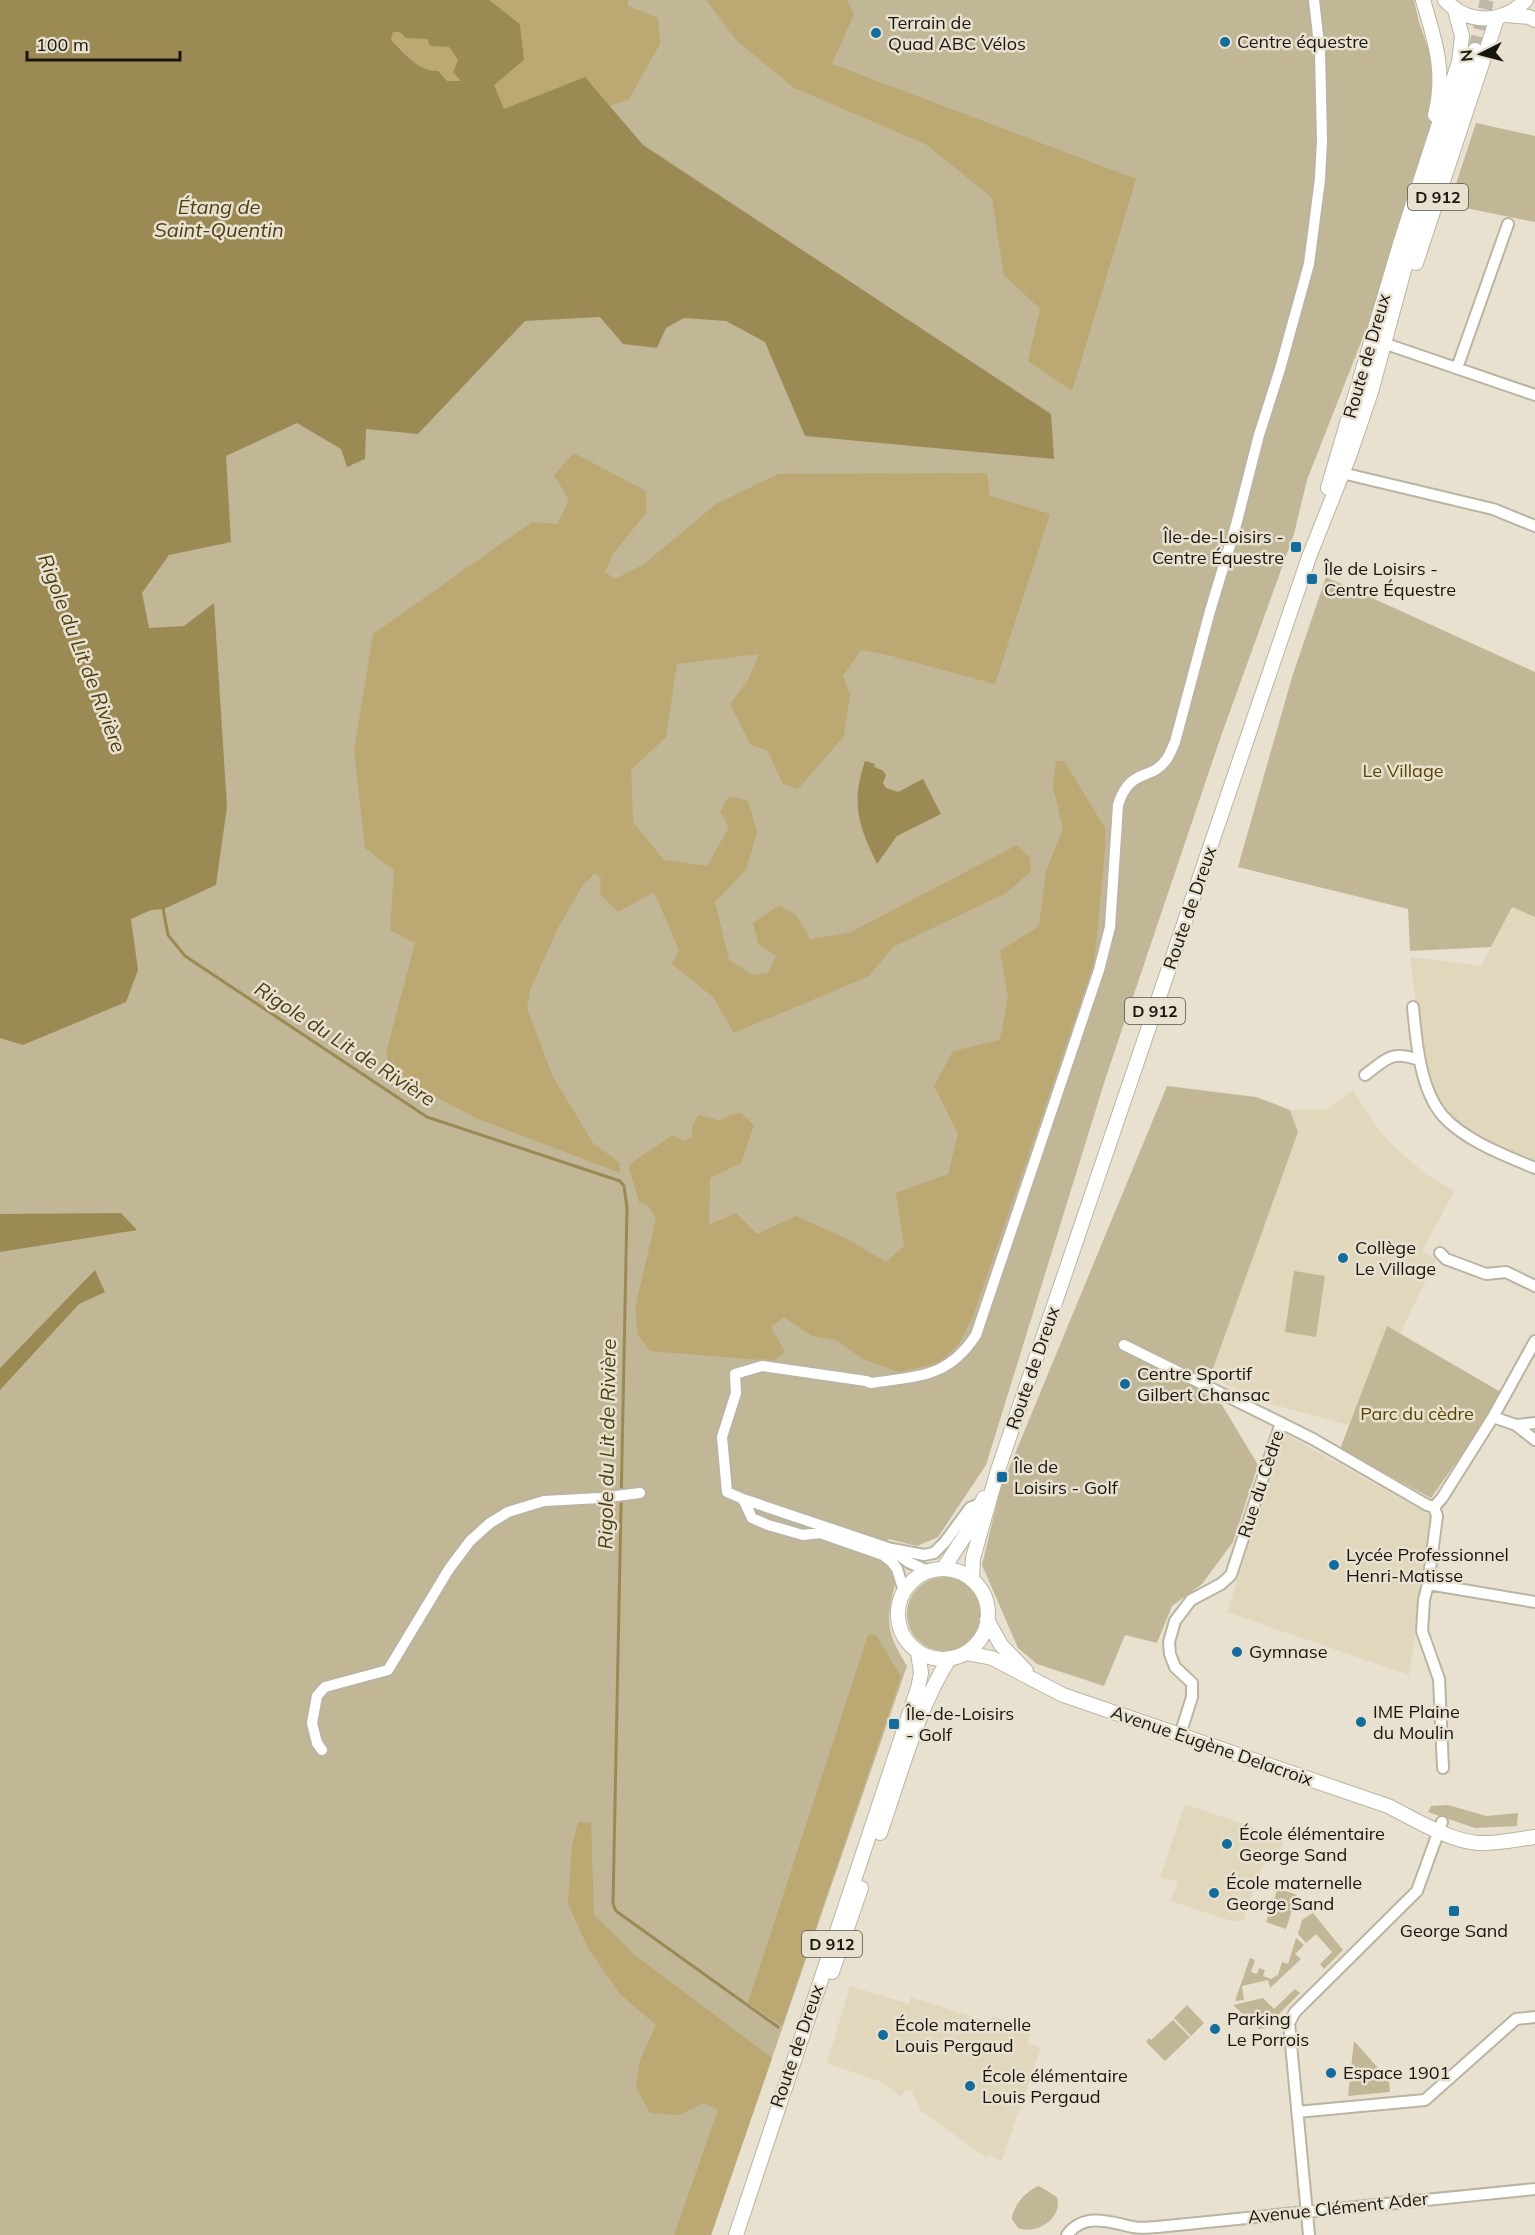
<svg xmlns="http://www.w3.org/2000/svg" width="1535" height="2235" font-family="Mulish,sans-serif">
<rect width="100%" height="100%" fill="#e8e1cf"/>
<path fill="#e0d7bd" d="M1512,907L1535,917V1163L1484,1142L1446,1113L1440,1104L1424,1066L1410,957L1481,966Z
M1353,1090L1376,1126L1390,1143L1427,1175L1454,1191L1422,1252L1436,1259L1400,1334L1387,1327L1349,1425L1267,1403L1210,1377L1295,1141L1298,1131L1290,1110L1327,1109Z
M1285,1434L1433,1517L1409,1675L1227,1612Z
M1185,1804L1284,1838L1279,1854L1269,1859L1262,1868L1244,1919L1235,1922L1171,1901L1178,1882L1160,1877Z
M850,1986L909,2004L911,1997L989,2022L993,2016L1032,2029L1028,2043L1041,2048L1001,2162L989,2154L986,2157L921,2111L911,2090L905,2089L902,2097L879,2081L827,2063Z"/>
<path fill="#c1b696" d="M0,0H1414L1419,22L1433,62L1438,97L1398,248L1307,480L1294,534L1220,739L1105,1080L986,1465L938,1537L917,1546L888,1539L878,1556L897,1576C887,1618 883,1627 907,1666L711,2235H0Z
M1476,123L1535,136V222L1456,206L1458,199L1452,196Z
M1326,577L1535,672V917L1512,907L1491,947L1410,951L1408,909L1238,867L1292,677Z
M1167,1086L1256,1097L1290,1110L1298,1132L1210,1377L1202,1392L1222,1405L1258,1465L1233,1542L1202,1584L1172,1606L1157,1643L1125,1635L1104,1686L1037,1664L1018,1648L982,1565L1000,1490Z
M1294,1271L1325,1276L1316,1337L1285,1332Z
M1387,1326L1504,1394L1431,1498L1340,1449Z
M907 1614a37 37 0 1 1 74 0a37 37 0 1 1-74 0Z
M1448,1805L1486,1816L1518,1813L1517,1826L1475,1828L1428,1812L1431,1806Z
M1278,1888L1297,1895L1286,1929L1266,1922Z
M1313,1913L1343,1950L1324,1969L1320,1964L1332,1952L1316,1934L1306,1943L1298,1934L1302,1920Z
M1296,1938L1304,1945L1295,1954L1301,1959L1270,1988L1268,1980L1242,1986L1244,2000L1235,2001L1250,1958L1255,1960L1251,1972L1257,1974L1259,1968L1265,1970L1263,1976L1271,1979L1278,1975L1282,1962L1288,1964Z
M1295,1989L1300,1993L1265,2028L1259,2029L1233,2005L1263,1998L1274,2009Z
M1187,2005L1204,2023L1191,2036L1174,2018Z
M1173,2020L1190,2037L1165,2061L1146,2042L1149,2038L1151,2040Z
M1354,2041L1389,2080L1390,2092L1348,2096Z
M1039,2186L1057,2197C1063,2218 1037,2235 1018,2228L1012,2219C1013,2205 1027,2190 1039,2186Z"/>
<path fill="#bba872" d="M489,0H628V6L658,18L660,44L629,99L610,106L584,77L504,110L494,85L524,60L520,24Z
M706,0H847L854,14L832,64L1136,179L1072,391L1028,361L1040,309L1004,275L992,198L927,145L794,88L736,40Z
M400,31L406,38L427,39L430,46L449,47L458,60L462,81H446L438,71C418,71 406,54 391,40L393,32Z
M574,453L646,491V513L613,554L605,572L615,579L644,564L716,504L778,474L987,473L990,496L1050,514L995,684L884,654L861,650L843,676L850,695L844,736L798,789L783,784L767,750L751,745L730,704L748,680L759,654L677,664L666,737L631,770L633,822L664,860L707,866L729,827L720,812L729,796L748,801L757,832L746,870L715,902L729,960L753,975L768,973L776,956L758,944L753,923L779,905L797,916L810,939L849,933L1017,845L1030,858L1031,871L1006,893L893,947L869,976L734,1033L713,997L672,964L679,950L654,892L618,912L600,894L601,878L595,873L582,886L558,928L530,990L527,1008L553,1077L593,1143L620,1163V1173L476,1118L391,1073L386,1053L415,943L390,930L394,870L365,848L354,750L373,634L532,522L557,524L569,500L554,475Z
M1056,761H1064L1105,828V850L1094,964L973,1316L958,1345L937,1364L899,1372L863,1359L836,1340L812,1336L784,1317L771,1327L785,1352L773,1361L650,1351L638,1335L635,1309L656,1218L648,1206L639,1202L629,1168L631,1163L673,1135L685,1141L692,1137V1126L699,1115L721,1121L731,1114L741,1113L754,1125L741,1163L710,1178L709,1225L736,1213L757,1234L796,1216L849,1240L886,1262L904,1246L896,1193L948,1174L958,1134L934,1086L953,1051L1000,1040L1008,997L1000,951L1039,926L1046,871L1063,829L1053,787Z
M868,1635H876L901,1677L782,2026L748,2003Z
M578,1822L591,1823L594,1915L635,1955L772,2058L711,2235H674L718,2110L704,2103L679,2115L650,2113L636,2088L640,2060L656,2025L620,1994L588,1948L568,1904L572,1846Z"/>
<path fill="#9c8a55" fill-rule="evenodd" d="M0,0H489L520,24L524,60L494,85L504,109L585,77L643,145L1051,414L1054,459L805,436L765,342L726,321L684,318L666,328L657,348L623,344L600,317L525,321L418,434L366,429L365,459L347,467L341,449L297,423L226,456L231,542L169,555L142,593L149,628L184,626L214,603L227,807L216,885L164,909L151,910L131,919L138,970L126,1002L23,1045L0,1038ZM400,32L406,38L427,39L430,46L449,47L458,60L453,72L461,81H447L438,71C418,71 405,54 391,40L393,32Z
M865,761L875,764L874,767L882,770L886,775L883,783L886,788L898,792L923,779L941,814L897,836L877,864C858,825 851,803 865,761Z
M121,1213L137,1230L0,1252V1214Z
M95,1270L105,1292L79,1304L0,1390V1368Z"/>
<g fill="none" stroke-linecap="round" stroke-linejoin="round">
<path stroke="#9c8a55" stroke-width="3" d="M163,908L168,935L185,956L427,1117L620,1181L624,1186L627,1208L613,1904L616,1911L778,2027"/>
<path stroke="#bfb8a9" stroke-width="14" stroke-dasharray="14 7" stroke-linecap="butt" d="M1475,50L1487,0"/>
<g stroke="#bab4a2" stroke-width="14">
<path id="minor" d="M1389,345L1535,395
M1457,368L1508,224
M1342,473L1493,509L1535,526
M1413,1007C1416,1040 1420,1090 1443,1116C1464,1140 1506,1156 1535,1168
M1365,1075C1387,1059 1390,1050 1419,1060
M1440,1253L1446,1259L1486,1274L1506,1272L1535,1286
M1124,1345L1281,1423
M1493,1417L1516,1425
M1535,1423L1516,1425L1535,1440
M743,1499L752,1518L768,1525L803,1535L820,1533L883,1555L892,1562L897,1569L904,1591
M1434,1507L1442,1498L1493,1417L1535,1341
M1434,1507L1437,1516L1428,1584L1535,1602
M892,1549L924,1555L934,1553L945,1542L970,1508L980,1504
M928,1571L908,1562L891,1549L743,1499L727,1492L722,1437L736,1393L735,1374L762,1366L866,1381L871,1383C918,1376 948,1378 976,1335L1099,970L1110,927L1118,805C1130,767 1151,781 1166,760C1170,755 1172,748 1175,742L1210,611L1236,525L1259,435L1280,369L1309,264L1320,179L1322,140L1320,53L1314,0
M1428,1584L1424,1600L1422,1631L1439,1679L1443,1768
M1180,1735L1192,1697V1683L1175,1667L1170,1654L1169,1642L1175,1621L1191,1600L1221,1584L1231,1575L1281,1423L1313,1439L1427,1505L1434,1507
M322,1750L317,1743L312,1723L317,1696L325,1687L388,1670L449,1569L470,1541L490,1523L508,1512L544,1501L600,1498L640,1493
M1297,2112L1425,2100L1516,2019L1535,2017
M1067,2235C1084,2212 1110,2222 1133,2227C1141,2229 1150,2227 1157,2227L1535,2189
M1309,2235L1289,2023L1295,2012L1417,1891L1442,1822"/>
</g>
<g stroke="#bab4a2" stroke-width="16">
<path id="major" d="M1423,0C1435,41 1446,72 1435,115
M1445,0C1468,25 1503,24 1526,0
M1506,15L1529,17L1535,20
M1416,263L1497,18
M1328,488L1400,244L1459,62L1462,36L1455,10
M943,1569L966,1534L984,1498
M898 1614a45 45 0 1 1 90 0a45 45 0 1 1-90 0Z
M972,1579L973,1558L998,1470L1309,557L1350,454L1371,392L1404,270L1475,50
M987,1620L1001,1645L1026,1671
M966,1653L992,1658L1063,1695L1388,1806C1412,1818 1451,1842 1479,1843C1496,1844 1518,1839 1535,1837
M880,1833C900,1776 917,1710 949,1659
M832,1972L861,1888
M736,2235L918,1688L921,1673L918,1652"/>
</g>
<use href="#minor" stroke="#fff" stroke-width="10"/>
<use href="#major" stroke="#fff" stroke-width="14"/>
</g>
<g fill="#136c9c" stroke="#e8e1cf" stroke-width="2">
<circle cx="876" cy="33" r="6"/>
<circle cx="1225" cy="42" r="6"/>
<rect x="1290" y="541" width="12" height="12" rx="3"/>
<rect x="1306" y="573" width="12" height="12" rx="3"/>
<circle cx="1343" cy="1258" r="6"/>
<circle cx="1125" cy="1384" r="6"/>
<rect x="996" y="1471" width="12" height="12" rx="3"/>
<circle cx="1334" cy="1565" r="6"/>
<circle cx="1237" cy="1652" r="6"/>
<circle cx="1361" cy="1722" r="6"/>
<rect x="888" y="1718" width="12" height="12" rx="3"/>
<circle cx="1227" cy="1844" r="6"/>
<circle cx="1214" cy="1893" r="6"/>
<rect x="1448" y="1905" width="12" height="12" rx="3"/>
<circle cx="1215" cy="2029" r="6"/>
<circle cx="883" cy="2035" r="6"/>
<circle cx="1331" cy="2073" r="6"/>
<circle cx="970" cy="2086" r="6"/>
</g>
<g text-anchor="middle" stroke-width="5" stroke-linejoin="round" paint-order="stroke">
<g fill="#e8e1cf" stroke="#575349" stroke-width="1.5">
<rect x="1408" y="184" width="60" height="26" rx="4.5"/>
<rect x="1125" y="998" width="60" height="26" rx="4.5"/>
<rect x="802" y="1931" width="60" height="26" rx="4.5"/>
</g>
<g font-size="16" font-weight="bold" fill="#191610">
<text x="1438" y="203">D 912</text>
<text x="1155" y="1017">D 912</text>
<text x="832" y="1950">D 912</text>
</g>
<g font-size="18" fill="#191610" stroke="#e8e1cf" text-anchor="start">
<text x="888" y="29">Terrain de<tspan x="888" dy="21">Quad ABC Vélos</tspan></text>
<text x="1237" y="48">Centre équestre</text>
<text x="1284" y="543" text-anchor="end">Île-de-Loisirs -<tspan x="1284" dy="21">Centre Équestre</tspan></text>
<text x="1324" y="575">Île de Loisirs -<tspan x="1324" dy="21">Centre Équestre</tspan></text>
<text x="1355" y="1254">Collège<tspan x="1355" dy="21">Le Village</tspan></text>
<text x="1137" y="1380">Centre Sportif<tspan x="1137" dy="21">Gilbert Chansac</tspan></text>
<text x="1014" y="1473">Île de<tspan x="1014" dy="21">Loisirs - Golf</tspan></text>
<text x="1346" y="1561">Lycée Professionnel<tspan x="1346" dy="21">Henri-Matisse</tspan></text>
<text x="1249" y="1658">Gymnase</text>
<text x="1373" y="1718">IME Plaine<tspan x="1373" dy="21">du Moulin</tspan></text>
<text x="906" y="1720">Île-de-Loisirs<tspan x="906" dy="21">- Golf</tspan></text>
<text x="1239" y="1840">École élémentaire<tspan x="1239" dy="21">George Sand</tspan></text>
<text x="1226" y="1889">École maternelle<tspan x="1226" dy="21">George Sand</tspan></text>
<text x="1454" y="1937" text-anchor="middle">George Sand</text>
<text x="1227" y="2025">Parking<tspan x="1227" dy="21">Le Porrois</tspan></text>
<text x="895" y="2031">École maternelle<tspan x="895" dy="21">Louis Pergaud</tspan></text>
<text x="1343" y="2079">Espace 1901</text>
<text x="982" y="2082">École élémentaire<tspan x="982" dy="21">Louis Pergaud</tspan></text>
</g>
<g font-size="18" fill="#191610" stroke="#e8e1cf">
<text transform="translate(1367 356) rotate(-74)" y="6">Route de Dreux</text>
<text transform="translate(1190 908) rotate(-71)" y="6">Route de Dreux</text>
<text transform="translate(1033 1368) rotate(-71)" y="6">Route de Dreux</text>
<text transform="translate(1261 1484) rotate(-72)" y="6">Rue du Cèdre</text>
<text transform="translate(1212 1746) rotate(19)" y="6">Avenue Eugène Delacroix</text>
<text transform="translate(797 2046) rotate(-71)" y="6">Route de Dreux</text>
<text transform="translate(1338 2208) rotate(-6)" y="6">Avenue Clément Ader</text>
</g>
<g font-size="18" fill="#584500" stroke="#e8e1cf">
<text x="1403" y="777">Le Village</text>
<text x="1417" y="1420">Parc du cèdre</text>
</g>
<g font-size="20" font-style="italic" fill="#4d3f14" stroke="#e8e1cf">
<text x="219" y="214">Étang de<tspan x="219" dy="23">Saint-Quentin</tspan></text>
<text transform="translate(82 653) rotate(69)" y="7">Rigole du Lit de Rivière</text>
<text transform="translate(345 1044) rotate(33)" y="7">Rigole du Lit de Rivière</text>
<text transform="translate(607 1444) rotate(-89)" y="7">Rigole du Lit de Rivière</text>
</g>
</g>
<g transform="translate(1481 54) rotate(264)" stroke="#e8e1cf" stroke-width="4.5" paint-order="stroke">
<path d="M0-4.5L10 22L0 15L-10 22Z" fill="#191610"/>
<text y="-9" font-size="16" font-weight="bold" text-anchor="middle" fill="#191610">N</text>
</g>
<path d="M27 51v9h153v-9" fill="none" stroke="#191610" stroke-width="3"/>
<text x="36" y="51" font-size="18" fill="#191610" stroke="#e8e1cf" stroke-width="4.5" paint-order="stroke">100 m</text>
</svg>
